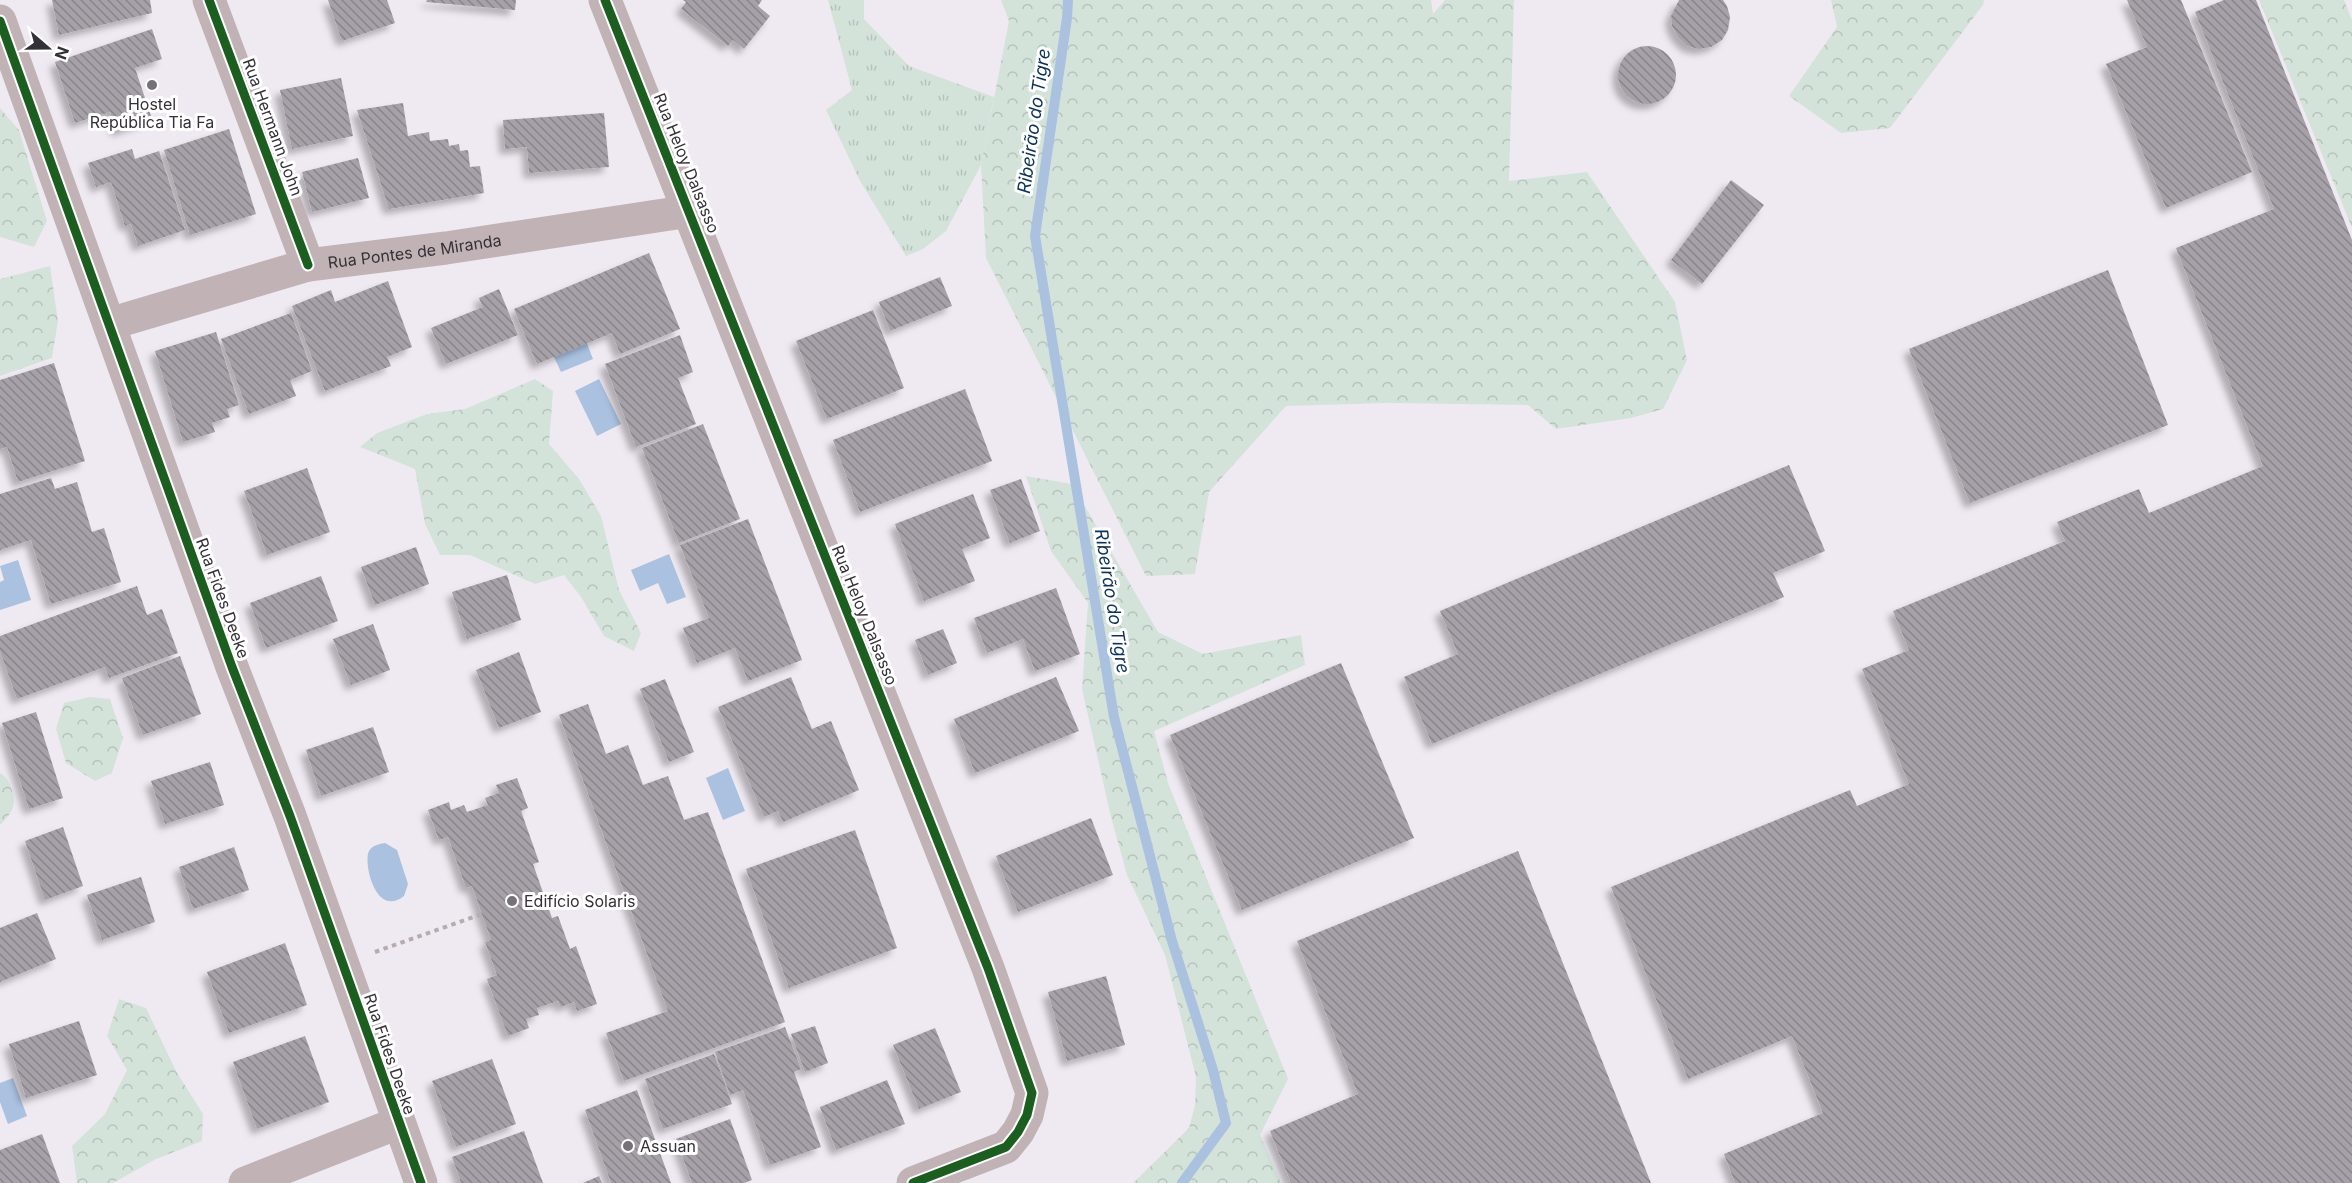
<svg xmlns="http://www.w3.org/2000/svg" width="2352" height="1183" font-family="Inter,sans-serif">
<defs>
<pattern id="grass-tufts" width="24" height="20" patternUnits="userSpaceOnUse" patternTransform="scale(1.5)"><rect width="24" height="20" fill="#d4e3da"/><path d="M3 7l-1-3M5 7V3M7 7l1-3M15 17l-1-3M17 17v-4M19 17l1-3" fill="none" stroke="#b6c3bc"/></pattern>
<pattern id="forest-crowns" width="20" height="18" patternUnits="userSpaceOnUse" patternTransform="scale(1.5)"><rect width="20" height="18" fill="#d4e3da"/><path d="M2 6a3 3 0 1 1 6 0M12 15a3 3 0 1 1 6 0" fill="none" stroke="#b6c3bc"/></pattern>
<pattern id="building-back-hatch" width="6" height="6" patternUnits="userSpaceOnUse" patternTransform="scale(1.5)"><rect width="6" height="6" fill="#a6a1a8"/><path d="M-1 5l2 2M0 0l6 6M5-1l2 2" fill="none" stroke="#88848a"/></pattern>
<filter id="shadow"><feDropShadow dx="-5.5" dy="5.5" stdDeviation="3" flood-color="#0004"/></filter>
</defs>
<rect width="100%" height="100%" fill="#efeaf2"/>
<path fill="url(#grass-tufts)" d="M828,0H864V19L909,66L994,97L981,165L946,231L923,249L906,256L860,181L826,110L852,90Z"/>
<path fill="url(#forest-crowns)" d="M1001,0H1431L1433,14L1445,0H1514L1509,181L1587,172L1675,302L1687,360L1663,409L1631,418L1556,429L1528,405L1388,403L1286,406L1209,492L1195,574L1146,576L986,258L981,165L1009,21Z
M1831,0H1984L1983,5L1890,128L1841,133L1789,96L1837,27Z
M2259,0H2344L2352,20V228Z
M0,108L19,130L47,221L34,247L0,237Z
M50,266L58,321L52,358L0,376V279Z
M535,379L553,391L549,444L579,479L601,516L619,590L641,633L634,651L604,636L581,597L564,575L535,584L470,555H440L425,524L415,469L360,447L377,433L427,414L465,409Z
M1026,476L1072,484L1158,632L1203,654L1301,635L1305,665L1154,731L1168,783L1288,1079L1260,1135L1281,1183H1133L1189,1128L1195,1105L1196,1077L1165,955L1127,875L1111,817L1082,689L1088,603L1051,551Z
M90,697L110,699L123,738L112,773L95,781L66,763L56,729L64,703Z
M0,773C7,777 8,781 11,788C18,805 12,813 0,825Z
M119,999L146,1008L176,1071L203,1114L202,1141L156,1159L113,1183H77L72,1146L105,1114L127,1070L107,1036Z"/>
<path fill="#aac1e0" d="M586,341L593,359L561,372L553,355Z
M599,379L621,424L597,436L575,391Z
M669,554L686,597L667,604L658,583L640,591L631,570Z
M18,560L31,600L0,610V582L4,580L0,566Z
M728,768L745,811L723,820L706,778Z
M385,843L397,850L408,884L404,896C375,919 363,861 369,851C373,845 379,844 385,843Z
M13,1078L27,1116L8,1124L0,1102V1083Z"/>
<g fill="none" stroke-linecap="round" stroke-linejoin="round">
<path stroke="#aac1e0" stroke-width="10" d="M1068,0L1067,18L1035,236L1114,717L1172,941L1213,1070L1226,1123L1182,1183"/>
</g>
<path fill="url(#building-back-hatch)" filter="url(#shadow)" d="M52,0H150L152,13L59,35Z
M328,0H387L395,23L342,41Z
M427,0H516L515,10L426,2Z
M683,0H762L758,6L770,16L744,49L733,40L728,46L681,9L686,2Z
M1679,0H1723L1727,6L1730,17L1728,30L1722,40L1711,47L1699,49L1687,46L1678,37L1672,26L1671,16Z
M2127,0H2181L2252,172L2166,208L2106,64L2147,47Z
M2224,0H2256L2352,240V1183H1735L1724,1154L1823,1113L1792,1036L1688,1079L1611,887L1850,790L1857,806L1909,784L1862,669L1909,650L1893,611L2065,541L2057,522L2139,489L2149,513L2263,466L2176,248L2274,209L2195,12Z
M152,29L162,59L135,68L152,119L117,131L110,112L75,123L55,62Z
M1618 75a29 29 0 1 1 58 0a29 29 0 1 1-58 0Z
M341,78L353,136L292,149L280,90Z
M403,103L408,136L429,132L430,141L448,139L449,146L459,144L460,151L468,150L470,167L480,166L484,193L389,209L357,110Z
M604,113L609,167L529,173L527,147L505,149L503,120Z
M229,129L256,214L190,235L164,150Z
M132,149L135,159L159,151L185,230L138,246L131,224L125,226L111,182L96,187L88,163Z
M358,158L369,198L312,212L302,172Z
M1731,180L1764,205L1702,284L1671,260Z
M649,253L680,329L620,354L612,333L537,364L514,309Z
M2108,270L2168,425L1970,503L1909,349Z
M940,277L952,306L890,331L879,302Z
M388,281L412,347L387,357L391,366L325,391L292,306L331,290L335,302Z
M499,289L518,335L446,364L431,328L483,307L479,298Z
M873,310L904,388L827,419L796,341Z
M291,313L312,371L290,380L296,396L249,414L221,339Z
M216,332L239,405L227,409L230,417L212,423L215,432L183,442L155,351Z
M680,335L693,372L678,378L696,424L636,447L605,364Z
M54,363L85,461L18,482L7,447L0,449V380Z
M965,389L992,461L860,512L833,440Z
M703,424L740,519L679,543L642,448Z
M1789,465L1825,551L1773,573L1784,597L1432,744L1404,677L1458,654L1440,611Z
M307,468L330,532L267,555L244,491Z
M51,478L55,489L77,482L92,532L104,528L121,582L51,604L31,540L0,550V494Z
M1021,479L1040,531L1010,543L990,490Z
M973,494L990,538L962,549L975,581L924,601L895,524Z
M748,519L802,660L748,681L735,648L697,663L683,628L709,618L680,545Z
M416,547L429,584L375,605L361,567Z
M507,575L521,620L467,639L452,592Z
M321,576L338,621L266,648L250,603Z
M137,586L147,615L162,609L178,653L109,678L105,667L17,699L0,651V636Z
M1056,588L1080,654L1035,671L1023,639L987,653L974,618Z
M373,624L390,670L351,685L333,639Z
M943,629L957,663L928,675L915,640Z
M519,652L541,712L499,728L476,670Z
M180,656L201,714L143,735L122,678Z
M1341,663L1414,838L1242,910L1170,735Z
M791,677L812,729L831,721L859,790L783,822L778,811L764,817L718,707Z
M1056,677L1079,731L975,773L954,719Z
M665,679L694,752L669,762L640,689Z
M588,704L606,754L628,745L643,785L668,776L684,820L708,812L785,1022L624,1081L606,1033L668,1011L559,715Z
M36,712L63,798L29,809L2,723Z
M373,727L389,772L321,796L306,750Z
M210,762L224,805L165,824L151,781Z
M517,778L528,808L521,811L539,862L533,864L552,918L558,916L570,949L576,946L597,1004L577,1011L574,1002L561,1007L558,1001L537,1008L539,1015L526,1019L529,1028L508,1036L487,979L497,975L485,942L491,940L472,886L466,888L448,837L439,840L428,810L449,802L451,810L464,805L467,812L488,805L485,798L499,793L496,785Z
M1091,818L1113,875L1018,912L996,856Z
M63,827L83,886L45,900L25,841Z
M855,830L897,948L789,988L746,869Z
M234,847L249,890L193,909L179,867Z
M1518,851L1651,1183H1291L1270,1131L1358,1094L1297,941Z
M141,877L155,922L102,940L87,895Z
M37,913L56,959L0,982V928Z
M285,943L307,1005L229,1033L207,972Z
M1106,976L1125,1045L1067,1061L1048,992Z
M79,1021L97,1075L26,1098L9,1044Z
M815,1026L828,1063L805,1072L791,1034Z
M785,1027L801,1069L794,1072L821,1147L770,1165L743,1090L730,1095L715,1052Z
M935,1028L961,1092L919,1109L893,1045Z
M305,1036L329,1102L257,1129L233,1062Z
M714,1054L732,1104L663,1129L645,1079Z
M492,1059L516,1124L456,1147L432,1081Z
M887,1080L905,1124L836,1150L820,1107Z
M637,1090L671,1183H611L585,1110Z
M730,1119L752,1180L744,1183H692L676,1139Z
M524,1131L543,1183H461L452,1157Z
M42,1134L60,1183H0V1150Z
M599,1176L602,1183H583Z"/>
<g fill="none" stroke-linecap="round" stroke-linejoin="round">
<path stroke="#b6abaf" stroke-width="4" stroke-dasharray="4.5 4.5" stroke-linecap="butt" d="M375,952L482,914"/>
<g stroke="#c1b2b5" stroke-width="33">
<path d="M209,0L308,265"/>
<path d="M605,0L988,968L1032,1093L1027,1115L1018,1132L1006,1147L913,1183"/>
<path d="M0,21L232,667L290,816L421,1183"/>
<path id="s1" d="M109,324L308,265L446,248L690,211"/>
<path d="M245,1183L398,1123"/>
</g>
<g stroke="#fff" stroke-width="13">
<path id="cycleway" d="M209,0L308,265
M605,0L988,968L1032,1093L1027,1115L1018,1132L1006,1147L913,1183
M0,21L232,667L290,816L421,1183"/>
</g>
<use href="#cycleway" stroke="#1b5e20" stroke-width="9"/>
</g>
<g fill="#757178" stroke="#fff" stroke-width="2">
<circle cx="152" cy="85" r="6"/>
<circle cx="512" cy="901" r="6"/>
<circle cx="628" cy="1146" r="6"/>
</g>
<g text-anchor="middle" stroke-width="6" stroke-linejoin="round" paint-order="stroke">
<g font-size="16" fill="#333036" stroke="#fff" text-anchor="start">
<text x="152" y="110" text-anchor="middle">Hostel<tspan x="152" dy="18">República Tia Fa</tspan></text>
<text x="524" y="907">Edifício Solaris</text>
<text x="640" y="1152">Assuan</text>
</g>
<g font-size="16" fill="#333036" stroke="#fff">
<text transform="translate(273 127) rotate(70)" y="6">Rua Hermann John</text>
<text transform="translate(687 163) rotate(68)" y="6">Rua Heloy Dalsasso</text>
<text dy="6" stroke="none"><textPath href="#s1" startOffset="315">Rua Pontes de Miranda</textPath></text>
<text transform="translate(223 598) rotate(70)" y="6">Rua Fides Deeke</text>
<text transform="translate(865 615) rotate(68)" y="6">Rua Heloy Dalsasso</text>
<text transform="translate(390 1054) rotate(71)" y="6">Rua Fides Deeke</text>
</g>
<g font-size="18" font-style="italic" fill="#0b3258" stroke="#fff">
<text transform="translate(1034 121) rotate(-82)" y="6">Ribeirão do Tigre</text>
<text transform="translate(1112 601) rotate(81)" y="6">Ribeirão do Tigre</text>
</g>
</g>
<g transform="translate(48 48) rotate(110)" stroke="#ffffff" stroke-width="4.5" paint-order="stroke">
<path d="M0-4.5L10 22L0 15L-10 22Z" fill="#333036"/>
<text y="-9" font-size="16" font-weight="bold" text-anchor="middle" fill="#333036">N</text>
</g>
</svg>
